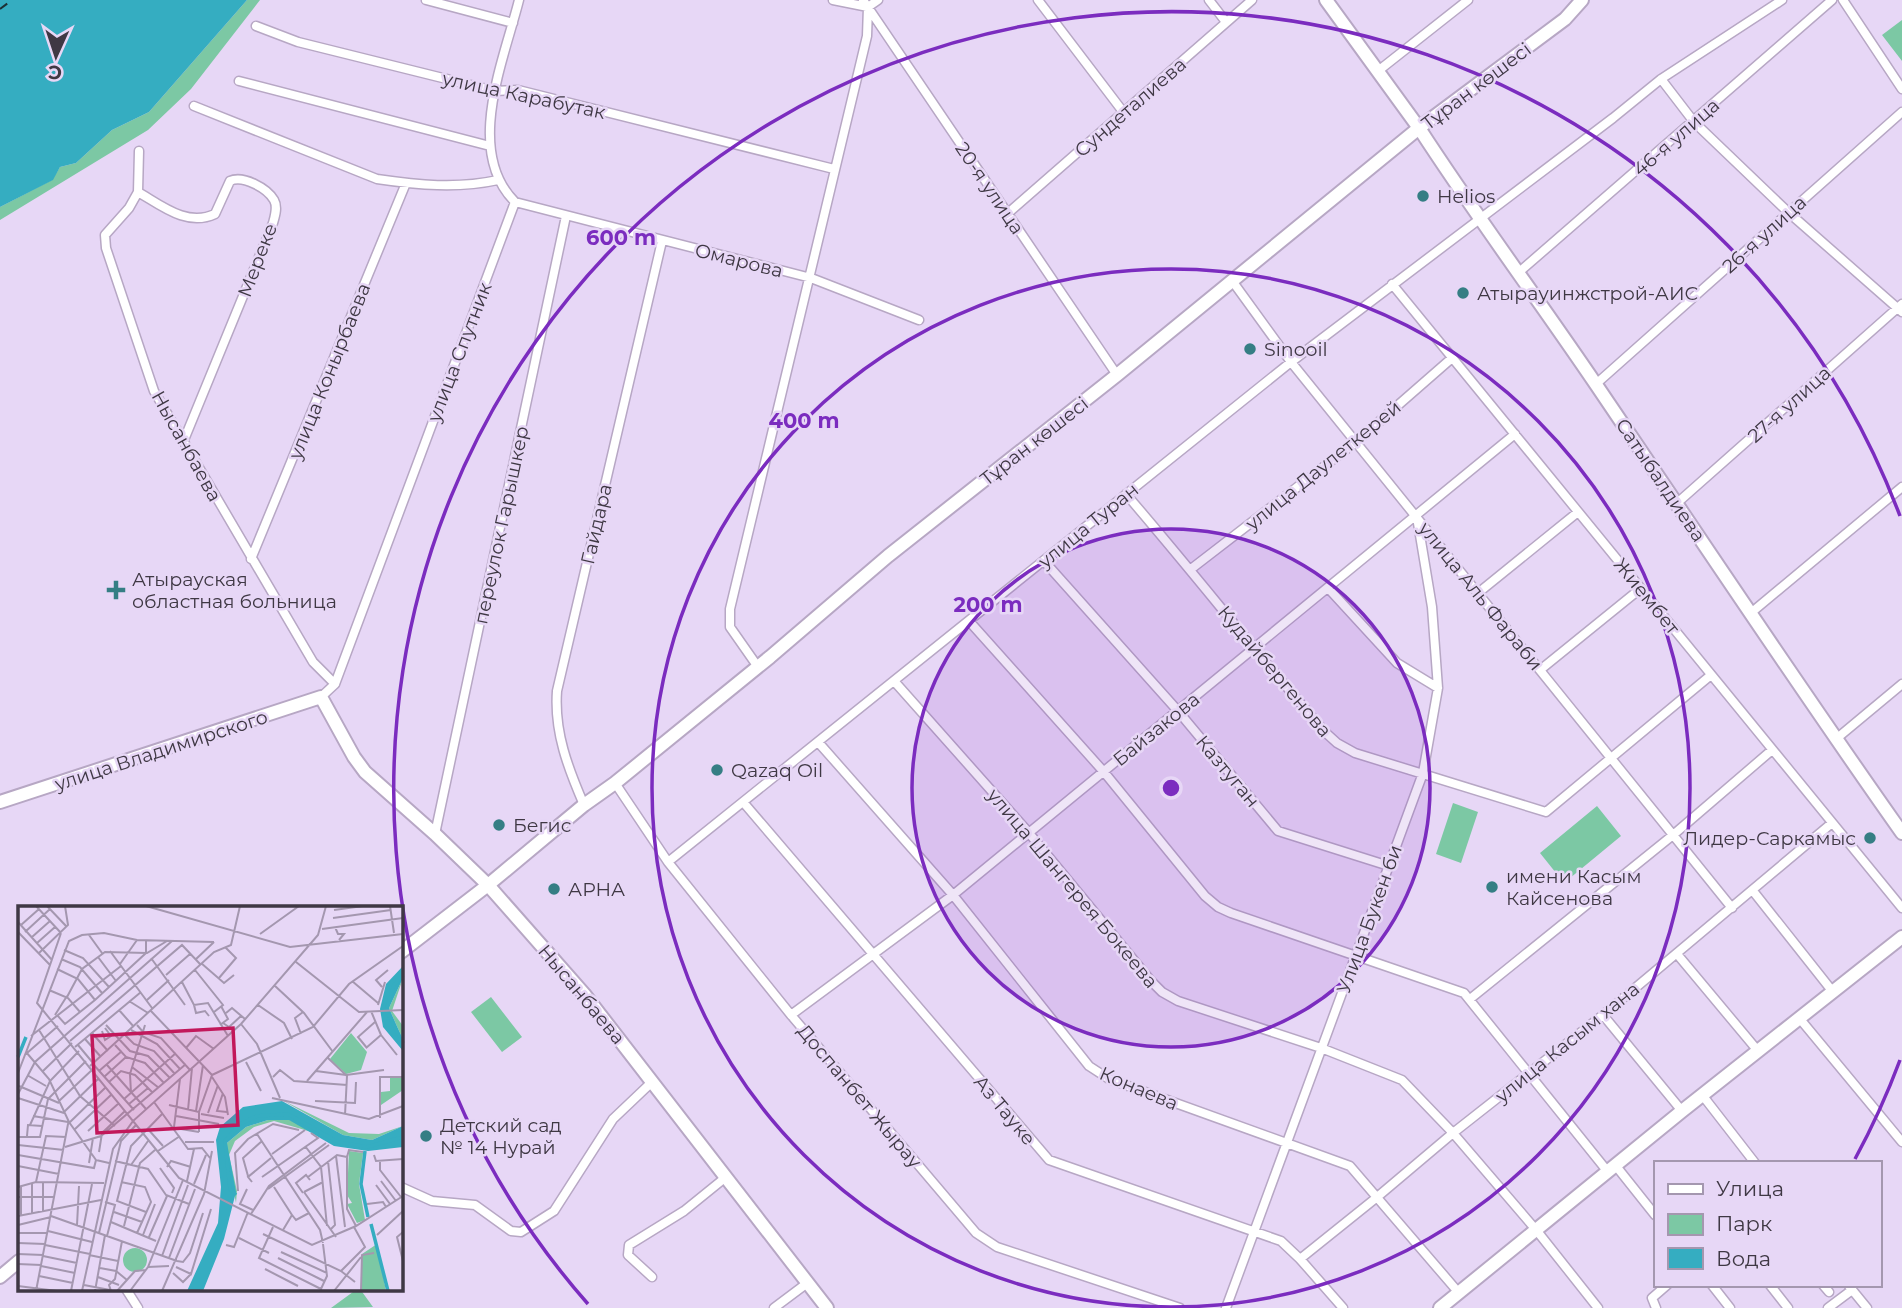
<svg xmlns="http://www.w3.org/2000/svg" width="1902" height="1308" font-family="Montserrat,sans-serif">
<rect width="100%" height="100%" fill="#e7d7f6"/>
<path fill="#7cc8a4" d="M247,0H260L191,89L148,130L0,220V207L52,180L60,167L76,163L112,130L149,112Z
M1902,20V61L1882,35Z
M1453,803L1478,812L1461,863L1436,854Z
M1597,806L1621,836L1564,883L1540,853Z
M491,997L522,1037L502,1052L471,1012Z
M357,1289H360L373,1307L331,1308Z"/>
<path fill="#35adc1" d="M0,0H247L149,112L112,130L76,163L60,167L53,180L0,207Z"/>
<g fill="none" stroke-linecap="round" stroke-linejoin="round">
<path stroke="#1c3135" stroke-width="2" stroke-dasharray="9 7" stroke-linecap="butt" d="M0,9L12,0"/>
<g stroke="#b7a7c4" stroke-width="11">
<path id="street" d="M426,0L513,23
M519,0C504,60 464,151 515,202L811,278L919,320
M833,0L868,7
M863,0L1117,375
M1038,0L1124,113
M1209,0L1226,22
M1843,0L1902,89
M868,7L878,0
M256,26L298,42L495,91L518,90L834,169
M1378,71L1468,0
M1661,79L1694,122L1788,212L1902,312
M239,81L490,146
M194,106L377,179C418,185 457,189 498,180
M139,151L138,192L129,208L105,235L106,248L154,391L313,662L335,684
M138,192C162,206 187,227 215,214L230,181C243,175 267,188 274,200C278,207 275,216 273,223L184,440
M1007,214L1252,0
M1518,273L1832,0
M1233,282L1291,362L1732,908
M1392,284L1902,908
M1596,384L1902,112
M1126,494C1194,573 1258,655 1326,733L1337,743L1355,753L1546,812L1711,675
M1676,504L1902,304
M251,559L406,183
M1044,561L1178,711L1278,831L1389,866
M1191,569L1357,441L1452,358
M1329,589L1397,663L1438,688
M1478,593L1578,512
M1752,612L1902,487
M969,621L1104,772L1205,896L1218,907L1231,913L1464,993L1608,1172
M758,667L730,627V609L867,36L868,7
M1540,670L1640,589
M894,681L1029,833L1151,981L1162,992L1178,1001L1321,1048L1402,1080L1453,1133L1537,1231L1598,1308
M321,697L335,684L515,202
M1836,739L1902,684
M818,742L953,895L1089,1066L1109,1079L1350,1166L1459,1293
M615,783L668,862L791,1015L976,1233L997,1247L1180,1308
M743,802L1049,1160L1281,1241L1300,1259L1343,1308
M584,805C568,768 554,732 557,691L662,241
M435,834L566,216
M668,862L1291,362L1613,118L1661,79L1782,0
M1753,891L1833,992
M1677,954L1758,1051
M1470,999L1673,835L1772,750
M791,1015L953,895L1515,434
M1603,1015L1682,1111
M1800,1019L1902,1142
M1703,1096L1755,1163
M1616,1166L1655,1215
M401,1187L432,1201L475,1205L511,1231L521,1232L554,1211L613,1119L653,1081
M1300,1259L1376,1198L1453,1133L1603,1015L1832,823
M652,1277L628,1255L629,1245L684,1211L726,1177
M1712,1285L1730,1308
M1770,1285L1788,1308
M1823,1285L1829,1292
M1849,1286L1867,1308
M126,1289L138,1308
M774,1308L806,1284
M1226,1308L1423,773L1438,688L1432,607L1417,517
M1656,1308L1652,1298L1667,1285
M1828,1308L1852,1290"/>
</g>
<g stroke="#b7a7c4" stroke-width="16">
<path id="secondary" d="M1582,0L1565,19L1419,128C1476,216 1538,299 1597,386C1698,535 1798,686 1902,833
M0,802L321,697L354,757L365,772L435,834L488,885L584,994L827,1308
M1440,1308L1682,1111L1902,937"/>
</g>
<g stroke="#b7a7c4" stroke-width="16">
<path id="primary" d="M401,952L488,885L584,805L615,783L770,657L888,556L1117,375L1419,128L1326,0
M0,1277L19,1261"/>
</g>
<use href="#street" stroke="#fff" stroke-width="8"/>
<use href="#secondary" stroke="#fff" stroke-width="12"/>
<use href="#primary" stroke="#fff" stroke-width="12"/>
</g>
<circle cx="1171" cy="788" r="259" fill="#7b2cbf" fill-opacity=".12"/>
<g fill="none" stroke="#7b2cbf" stroke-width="3.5">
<circle cx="1171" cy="788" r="259"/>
<circle cx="1171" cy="788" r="519"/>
<path d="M1900 1060A778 778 0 0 1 1855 1159M588 1304A778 778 0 1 1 1900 516"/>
</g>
<g fill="#357e84" stroke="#e7d7f6" stroke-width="2.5">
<circle cx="1423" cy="196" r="7"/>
<circle cx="1463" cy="293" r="7"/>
<circle cx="1250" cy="349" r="7"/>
<path d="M112.5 579.5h7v7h7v7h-7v7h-7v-7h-7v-7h7z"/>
<circle cx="717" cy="770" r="7"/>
<circle cx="499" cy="825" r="7"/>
<circle cx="1870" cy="838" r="7"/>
<circle cx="1492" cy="887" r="7"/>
<circle cx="554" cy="889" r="7"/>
<circle cx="426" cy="1136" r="7"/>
</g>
<g text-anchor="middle" stroke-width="5" stroke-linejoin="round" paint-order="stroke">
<g font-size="19" fill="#3f3844" stroke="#e7d7f6">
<text transform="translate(1476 86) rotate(-37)" y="7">Тұран көшесі</text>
<text transform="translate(524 95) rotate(12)" y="7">улица Карабутак</text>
<text transform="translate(1130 107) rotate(-41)" y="7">Сундеталиева</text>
<text transform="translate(1676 137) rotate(-41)" y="7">46-я улица</text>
<text transform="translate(990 188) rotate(56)" y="7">20-я улица</text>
<text transform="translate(1764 234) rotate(-42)" y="7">26-я улица</text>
<text transform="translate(257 260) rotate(-69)" y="7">Мереке</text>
<text transform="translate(739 260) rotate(14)" y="7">Омарова</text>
<text transform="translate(459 352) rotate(-69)" y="7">улица Спутник</text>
<text transform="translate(329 371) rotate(-68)" y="7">улица Конырбаева</text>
<text transform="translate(1789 404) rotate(-42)" y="7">27-я улица</text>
<text transform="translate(1034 441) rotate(-38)" y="7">Тұран көшесі</text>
<text transform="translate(187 446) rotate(61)" y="7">Нысанбаева</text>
<text transform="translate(1323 465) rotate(-39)" y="7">улица Даулеткерей</text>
<text transform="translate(1661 480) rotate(56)" y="7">Сатыбалдиева</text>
<text transform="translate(596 524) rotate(-77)" y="7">Гайдара</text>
<text transform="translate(501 525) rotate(-78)" y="7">переулок Гарышкер</text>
<text transform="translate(1088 525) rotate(-39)" y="7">улица Туран</text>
<text transform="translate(1481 596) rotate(51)" y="7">улица Аль Фараби</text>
<text transform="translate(1647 596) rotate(51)" y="7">Жиембет</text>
<text transform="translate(1275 671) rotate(50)" y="7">Кудайбергенова</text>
<text transform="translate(1156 729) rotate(-39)" y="7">Байзакова</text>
<text transform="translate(161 750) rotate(-18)" y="7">улица Владимирского</text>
<text transform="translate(1228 771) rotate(50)" y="7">Казтуган</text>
<text transform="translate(1073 888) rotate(50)" y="7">улица Шангерея Бокеева</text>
<text transform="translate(1369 919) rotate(-70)" y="7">Улица Букен би</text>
<text transform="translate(582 994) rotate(50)" y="7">Нысанбаева</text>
<text transform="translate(1567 1042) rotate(-39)" y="7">улица Касым хана</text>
<text transform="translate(1139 1088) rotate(23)" y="7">Конаева</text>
<text transform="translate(860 1096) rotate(50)" y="7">Доспанбет Жырау</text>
<text transform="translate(1005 1110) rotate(50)" y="7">Аз Тауке</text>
</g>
<g font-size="19" fill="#3f3844" stroke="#e7d7f6" text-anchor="start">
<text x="1437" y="203">Helios</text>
<text x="1477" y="300">Атырауинжстрой-АИС</text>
<text x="1264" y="356">Sinooil</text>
<text x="132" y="586">Атырауская<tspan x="132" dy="22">областная больница</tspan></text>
<text x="731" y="777">Qazaq Oil</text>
<text x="513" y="832">Бегис</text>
<text x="1856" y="845" text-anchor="end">Лидер-Саркамыс</text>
<text x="1506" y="883">имени Касым<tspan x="1506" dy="22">Кайсенова</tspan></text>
<text x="568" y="896">АРНА</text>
<text x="440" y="1132">Детский сад<tspan x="440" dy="22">№ 14 Нурай</tspan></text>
</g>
</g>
<g transform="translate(18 906)">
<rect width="385" height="385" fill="#e7d7f6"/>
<path d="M385,72L374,105L385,120V134L371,102ZM333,127L349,146L343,164L328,168L312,153ZM372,172H384L385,184L363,199V186L372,185ZM264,194L331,227L361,228L385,220L354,234L325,229ZM250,214H272L297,227L256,215L236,221L217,235L211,249L219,285L218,297L210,256L209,237L228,221ZM331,245L345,247L341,278L347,314L339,317L329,298L334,297L329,289ZM359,338L368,385H344V348ZM105 354a12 12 0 1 1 24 0a12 12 0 1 1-24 0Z" fill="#7cc8a4"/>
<path d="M385,60V72L371,102L385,134V145L365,121L362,103L368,78ZM264,195L325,229L354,234L385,220V241L350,245L316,240L271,214H250L228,221L209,237L218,286L206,333L185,385H169L200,317L203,281L198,234L202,221L225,201Z" fill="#35adc1"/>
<path fill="none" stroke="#35adc1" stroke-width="3.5" d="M369,102L376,79L385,69M370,108L385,137M0,151L8,131M347,245L343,278L350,311M218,289L212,283L207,235L222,218L239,210L270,208L320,236L349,241L385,231M353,318L370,385"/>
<path fill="none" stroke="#a497af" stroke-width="2" d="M18,0L43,27M29,0L49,21M128,0L272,41L385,28M308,0L300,29L223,118L115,215L161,272L294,339L338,320L385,290M372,0L376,27M316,4L345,0M315,12L373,4M0,16L34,54M3,19L21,3M317,21L320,28H326L321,34M304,23L385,12M0,26L32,59M7,26L32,3M43,27L19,97L115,215L95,243L64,385M242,28L281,0M71,29L84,47M14,31L32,15M19,37L37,21M46,44L65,52L91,81M92,45L134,102M21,47L50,19L47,0M80,51L98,75M133,52L167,99M43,53L62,61L84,87M177,54L196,36M278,56L341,106L385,104M183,57L206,77L216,69M102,58L119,34M39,63L60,73L77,94M177,64L205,99L196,106M148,69L172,48M201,72L218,52L208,42M334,75L360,97M164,76L176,99L190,97L210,130M256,79L286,107L315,146M364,81L358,74L370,64M31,84L50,92L62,106M49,91L64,63L87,46L129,47L149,35M129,94L151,74M111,95L130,107M176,99L178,107L187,105L191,110M240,99L266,117L274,133M360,99L367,76M101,104L116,121M132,104L194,169M208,107L214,102L227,113M37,109L49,90M39,109L47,118L77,94L128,47V35M205,117L211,121L223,110M223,118L239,138L262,192M88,119L112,145L130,150L152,172M119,119L125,126L143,132L172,164M202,119L210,113L203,100M21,124L62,190L97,220M113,124L139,138L162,163M84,125L87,134L93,130L87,122M74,127L90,145M283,128L277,112L285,106M107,129L116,138L136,145L157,168M363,129L379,149M13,130L103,60M67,133L83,151M52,135L164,39L182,58M60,139L75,157M97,139L108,151L127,157L146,177M57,141L123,86M168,142L178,130L196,143M348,142L363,129L353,105M349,142L340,131L357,116M8,146L31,173L51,216L78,254M9,147L40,120M310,152L329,170L327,209M228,156L243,185M75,158L116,204M89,159L128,203M72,160L196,46L213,39L222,0M114,161L141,182M25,165L54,137M81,165L104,145M298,165L328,169L366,164M0,167L51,35L64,29L86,27L119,34L196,36M9,169L28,180M194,169L295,121L331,78L385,40M86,171L108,151M194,171L207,191L210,209M255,171L262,164L276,175L329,179M361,171H385M289,175L349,106M91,176L103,165L117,169L135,187M1,180L41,197M113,187L112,168L127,119M205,187L199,205L209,206M0,188L17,156L154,35M0,192L46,207M254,192L351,213L385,200M106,193L158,147M41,195L75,163M297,195L337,197L338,176M136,196L170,243L184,242L192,252M111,198L130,182M151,199L181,206M170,204L174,162M178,205L185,159M46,206L81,172M190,207L200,179M183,208L206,212M15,210L50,216M158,210L201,218M362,212V171M12,219L32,175L61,145M156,221L162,173M129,222L145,240M157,222L181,226M56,224L94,188M70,225L101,197M181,226V206L194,169M239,228L302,324L305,337M9,230L10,219L24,220M0,231H22L30,193L68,155M167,236H196M0,239L46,244M287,240L303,261L309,320M47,241L83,230L168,158M140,245L162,230M81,246L84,227L107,205M254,248L287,224M0,249L76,262L78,254L91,257M356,249L358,255L385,253M318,250L327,321M97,255L130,263L148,289L171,298M310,255L317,319L313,323M362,255V264L383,291M71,257L75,232M113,259L130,235M0,260L41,268M149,261L153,255L173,261M142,262L156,282L154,287M230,270L225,252L244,235M244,271L300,232L293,227M290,271L319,249L329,251M169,275L176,243M363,275L378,295M18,276L28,230L48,231M103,276L127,281L133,296L119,327M234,276L230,271L253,252M14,277V308M176,278L188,249M358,279L372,298M0,281L18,276L86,277M256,281L274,309M229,283L222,298L235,304M250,283L311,239M220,285L217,247L230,233L255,218L281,224M286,286L318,331M286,286L305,276M285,287L278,277L288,269L292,274M0,291H37M87,296L97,299L89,330M349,298L365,296L368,301M25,305V277M96,306L124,316M128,306L99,295L113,240L145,207M233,308L251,280L308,237M0,310L83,294M3,310V280M33,310L159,355M93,316L138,335M0,319L33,311M59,319L61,280M106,320L122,257L137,244M338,320L329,303V251L331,244L345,246M255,321L241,352L303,383M265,324L274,309L278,314L291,307M30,325L74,336M385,326L379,331L385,355M0,327H29M81,327L103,235L118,219M245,328L323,365L337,376M125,329L137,298M359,329L385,305M131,331L149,290M221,332L251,347M0,337L27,338M27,339L72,348M208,339L216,341L230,306M263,346L309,367M0,348L25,349M71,349L100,355M25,350L59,357M144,350L170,279M151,352L177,283M260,352L306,375M159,355L165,356L172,347L185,307M0,358L23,359M23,360L57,367M130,361L151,360M158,361L173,368L193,303M82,362L98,365L109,374M247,363L280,380M323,365L347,341L336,321M155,367L165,376L173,368M21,370L55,377M80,371L101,379M66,379L92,384M0,380L39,385M18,385L50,218L88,181M53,385L74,278M77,385L87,329M93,385L91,379L97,373L104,335M99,385L117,365L128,364M112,385L130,361L165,274M144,385L186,288L194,245M302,385L309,370L305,338M316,385L343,351M343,385L344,349L356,347"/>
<path fill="#c2185b" fill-opacity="0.15" stroke="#c2185b" stroke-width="3.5" d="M215,122L220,219L79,227L74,130Z"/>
<rect width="385" height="385" fill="none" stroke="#3f3844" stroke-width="3.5"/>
</g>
<circle cx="1171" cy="788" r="10" fill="#7b2cbf" stroke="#e7d7f6" stroke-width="3.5"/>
<g font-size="21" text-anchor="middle" font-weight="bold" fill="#7b2cbf" stroke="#e7d7f6" stroke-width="5" stroke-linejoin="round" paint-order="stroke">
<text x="621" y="245">600 m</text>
<text x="804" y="428">400 m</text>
<text x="988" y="612">200 m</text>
</g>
<rect x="1654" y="1161" width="228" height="126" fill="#e7d7f6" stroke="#a497af" stroke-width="2"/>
<rect x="1668" y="1184" width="35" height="10" fill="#ffffff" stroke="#a497af" stroke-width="2"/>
<text x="1716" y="1196" font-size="21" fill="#3f3844">Улица</text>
<rect x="1668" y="1214" width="35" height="21" fill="#7cc8a4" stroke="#a497af" stroke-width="2"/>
<text x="1716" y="1231" font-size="21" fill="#3f3844">Парк</text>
<rect x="1668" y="1248" width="35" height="21" fill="#35adc1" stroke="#a497af" stroke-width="2"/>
<text x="1716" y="1266" font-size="21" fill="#3f3844">Вода</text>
<g transform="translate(56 56) rotate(183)" stroke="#e7d7f6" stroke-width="5" paint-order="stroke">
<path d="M0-5L12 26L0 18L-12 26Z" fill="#3f3844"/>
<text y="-10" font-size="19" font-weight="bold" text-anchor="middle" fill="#3f3844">С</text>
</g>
</svg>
